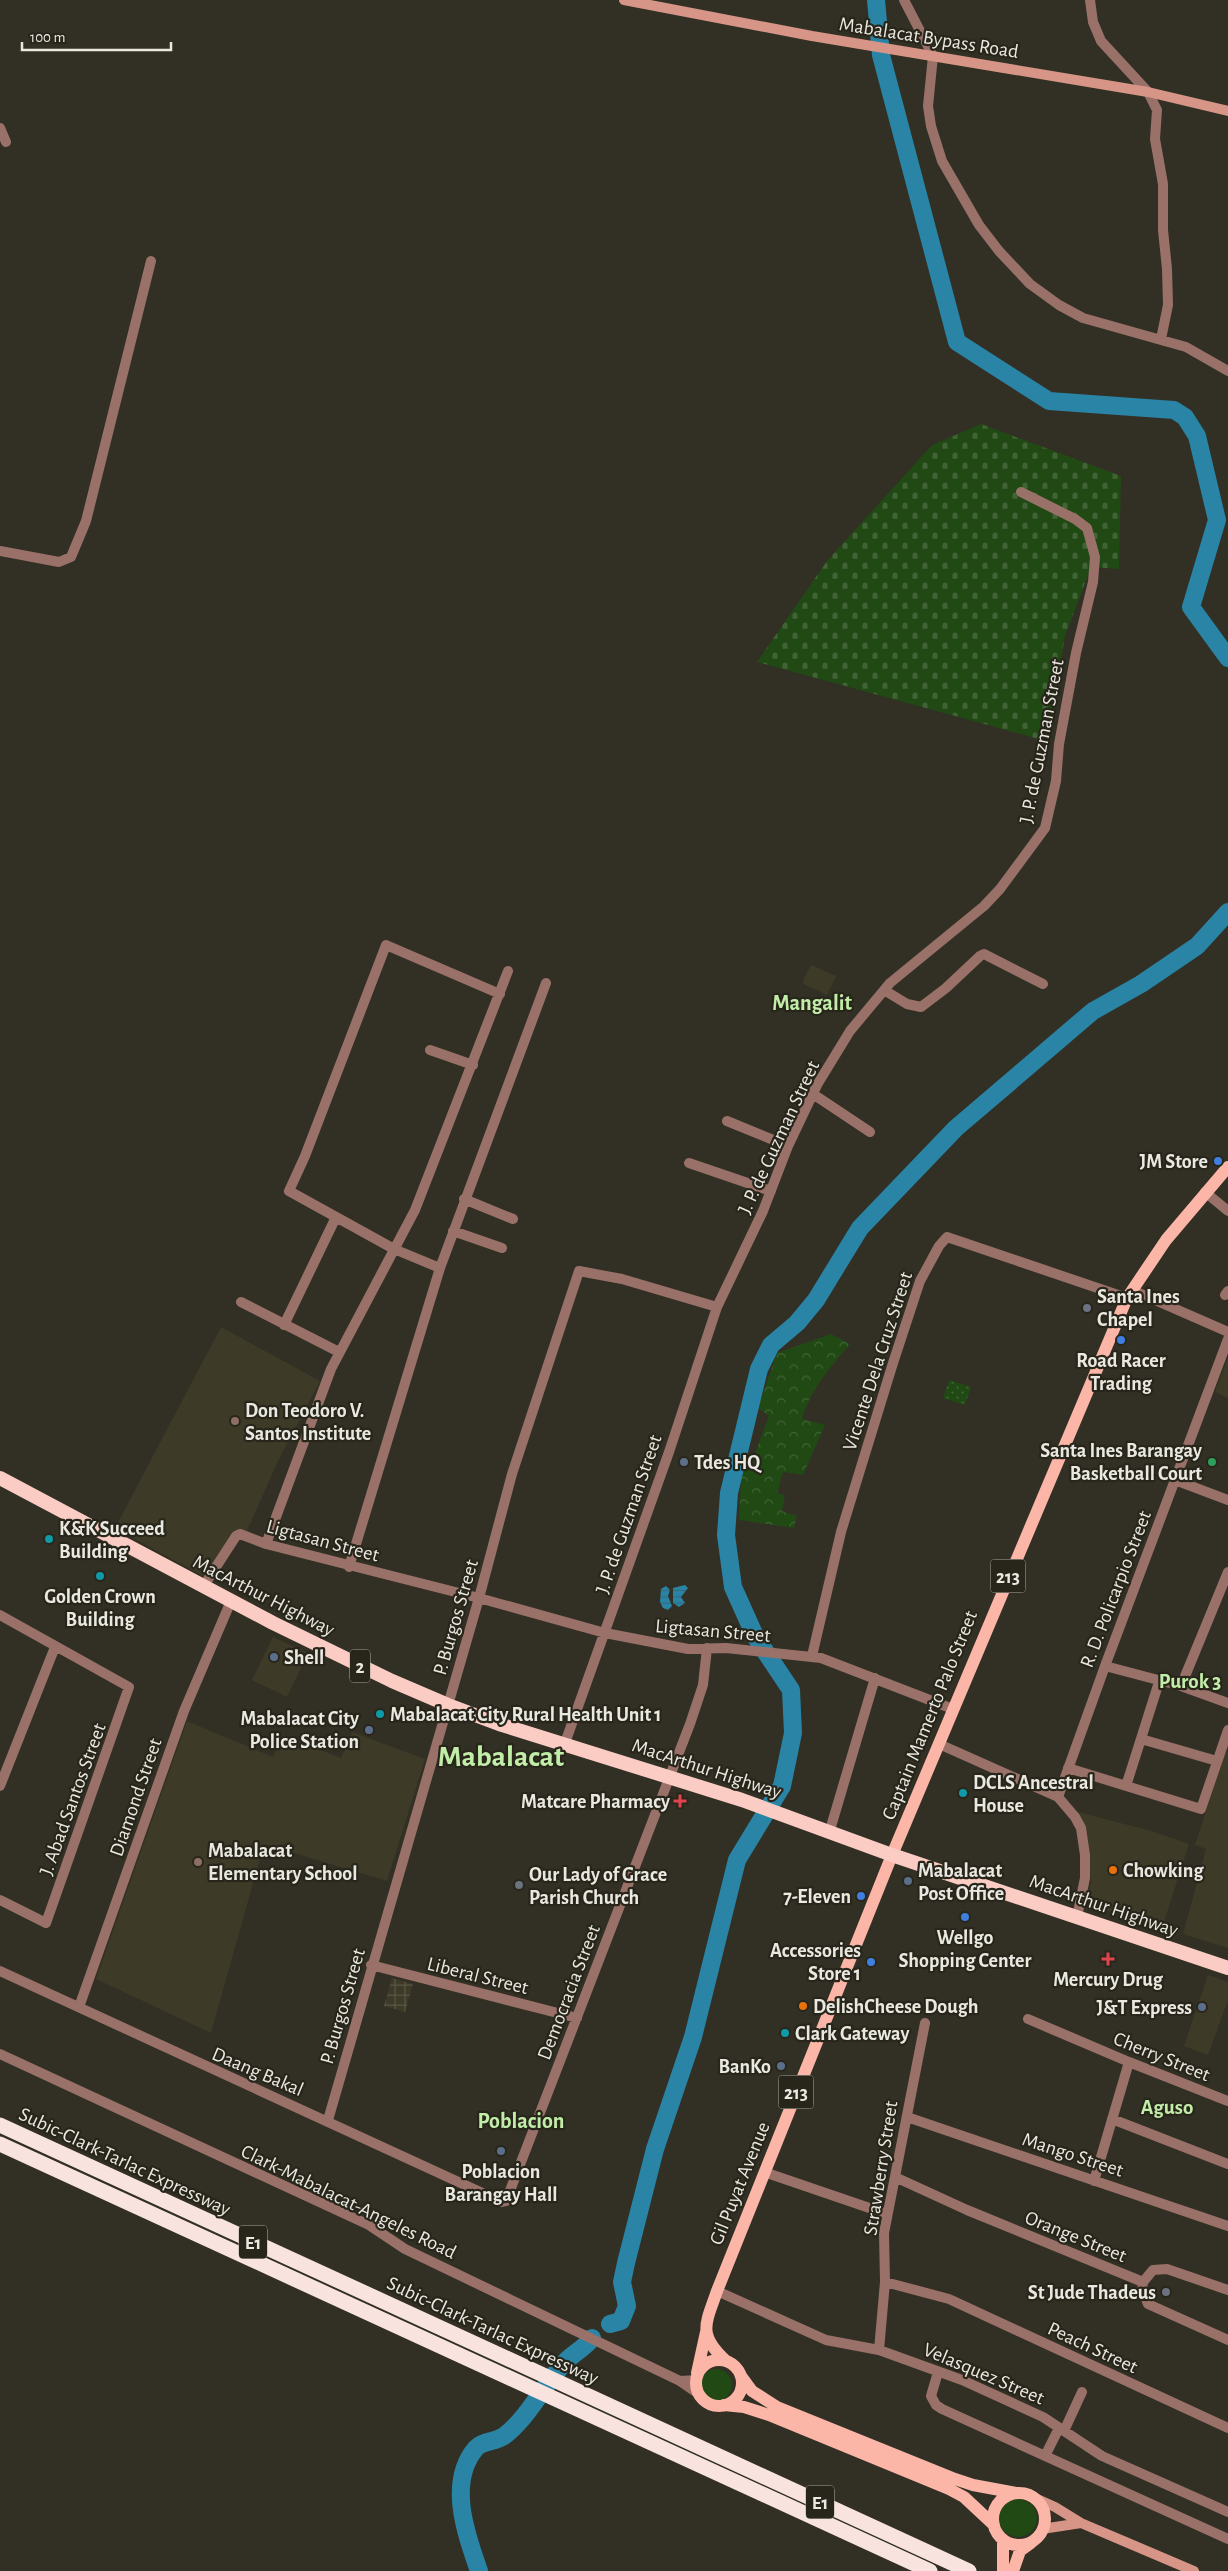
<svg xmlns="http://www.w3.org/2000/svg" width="1228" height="2571" font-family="'Alegreya Sans',sans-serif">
<defs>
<pattern id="industrial-grid" width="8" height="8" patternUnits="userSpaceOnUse" patternTransform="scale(1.25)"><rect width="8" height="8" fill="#3d3a27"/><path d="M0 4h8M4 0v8" fill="none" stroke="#595646"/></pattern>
<pattern id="forest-crowns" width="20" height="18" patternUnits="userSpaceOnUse" patternTransform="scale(1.25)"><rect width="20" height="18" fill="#204914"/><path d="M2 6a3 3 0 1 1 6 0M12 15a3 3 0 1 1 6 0" fill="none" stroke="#416336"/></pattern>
<pattern id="cemetery-stones" width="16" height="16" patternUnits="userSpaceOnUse" patternTransform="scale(1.25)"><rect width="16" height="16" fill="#204914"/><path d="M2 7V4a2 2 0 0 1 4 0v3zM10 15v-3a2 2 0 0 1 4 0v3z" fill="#416336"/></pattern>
<pattern id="park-dots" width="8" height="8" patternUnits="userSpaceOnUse" patternTransform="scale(1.25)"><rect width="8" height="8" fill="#204914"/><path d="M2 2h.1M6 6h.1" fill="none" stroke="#416336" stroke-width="1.8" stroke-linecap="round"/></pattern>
<pattern id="water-rules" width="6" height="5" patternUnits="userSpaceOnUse" patternTransform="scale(1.25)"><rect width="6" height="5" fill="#2984a6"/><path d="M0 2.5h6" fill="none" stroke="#356b7f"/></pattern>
</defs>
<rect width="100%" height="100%" fill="#323024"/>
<path fill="#3d3a27" d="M811,965L836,976L827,995L802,983Z
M221,1327L320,1381L278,1461L246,1533L237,1529L207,1578L115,1528Z
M1228,1357V1398L1215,1392Z
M273,1637L308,1653L287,1697L252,1680Z
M187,1721L273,1757L283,1735L341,1758L352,1732L425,1759L387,1881L264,1844L211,2033L96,1979Z
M1225,1753H1228V1948L1183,1934L1206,1849L1195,1845Z
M1078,1812L1151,1831L1189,1844L1162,1928L1087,1904L1091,1882L1088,1843Z
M1208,1975L1228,1982V2000L1208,2055L1184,2046Z"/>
<path fill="url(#industrial-grid)" d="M392,1978L413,1984L405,2012L384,2006Z"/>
<path fill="#204914" d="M700 2385a16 16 0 1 1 32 0a16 16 0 1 1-32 0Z
M999 2518a19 19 0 1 1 38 0a19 19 0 1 1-38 0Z"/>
<path fill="url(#forest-crowns)" d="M831,1334L850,1344C830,1368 811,1388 802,1419L825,1425L803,1475L783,1472L777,1493L785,1495L782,1511L797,1516L794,1528L739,1520L742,1455L755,1453L769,1416L758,1408L777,1353Z"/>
<path fill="url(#cemetery-stones)" d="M981,424L1121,476L1119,569L1091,567L1065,636L1046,741L757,662L827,561L932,445Z"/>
<path fill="url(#park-dots)" d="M949,1380L971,1387L965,1405L943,1398Z"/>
<path fill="url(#water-rules)" d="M685,1585L688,1588L681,1597L685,1603L679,1607L673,1603V1588Z
M666,1586L670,1590L668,1596L672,1606L668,1610L663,1608L660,1602L661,1589Z"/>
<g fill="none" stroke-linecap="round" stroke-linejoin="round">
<path stroke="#2984a6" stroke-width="18" d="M876,0L881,55L957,342L1049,401L1174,410L1185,417L1197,436L1217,520L1191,607L1228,658
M610,2324L621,2321L627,2306L622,2282L626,2263L655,2149L693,2037L737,1860L782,1786L793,1733L791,1690L755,1636L733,1587L726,1535L729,1493L759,1369L771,1345L797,1323L816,1300L860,1228L956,1128L1093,1011L1141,984L1197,946L1228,912
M479,2571C466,2534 447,2482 476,2448C482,2441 496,2442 504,2436C530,2416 543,2385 566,2361C574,2353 586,2347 592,2338"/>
<path stroke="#9a7168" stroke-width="10" d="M904,0L933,56L928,106L931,126L942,161L979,225L999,251L1030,284L1059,305L1083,318L1186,347L1228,371
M1090,0L1093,22L1101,41L1148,92L1157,110L1155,139L1163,184V230L1167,269L1168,305L1161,339
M0,128L6,142
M0,551L59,562L71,557L86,521L151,261
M884,990L907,1004L921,1007L946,988L980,956L984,954L1043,984
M430,1050L473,1065
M813,1094L870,1132
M727,1121L788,1146
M689,1163L771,1191
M1205,1192L1228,1211
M464,1199L513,1219
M453,1231L502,1248
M440,1268L394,1249L289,1191L305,1156L386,945L500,994
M1132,1290L1228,1332
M1225,1295L1228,1291
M241,1302L339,1352
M284,1325L336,1217
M1175,1480L1228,1500
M266,1544L331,1369L415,1210L508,971
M349,1567L440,1268L546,983
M203,1587L236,1536L240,1534L266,1544L479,1598L605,1633L688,1649L726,1648L821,1658L953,1709
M0,1615L129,1687L46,1923L0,1900
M812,1656L841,1532L893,1363L920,1281L939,1246L947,1237L1127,1298
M1105,1666L1181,1686L1228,1703
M1181,1686L1228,1572
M1141,1739L1217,1761
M565,1743L669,1452L717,1307L763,1211L788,1146L817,1085L850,1031L890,983L984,906L1000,889L1045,828L1056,781L1059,744L1076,653L1093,582L1095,557L1087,528L1075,519L1021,492
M939,1744L1058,1797L1075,1817L1081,1828L1085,1855V1878L1077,1917
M1068,1768L1201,1809L1228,1730
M0,1786L55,1647
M1126,1786L1159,1682
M1058,1797L1105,1666L1228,1339
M830,1830L875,1678
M371,1965L577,2018
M0,1971L502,2202L506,2201L690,1724L703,1685L707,1648
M79,2007L184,1711L231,1601
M1028,2019L1129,2062L1228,2101
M907,2117L1228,2226
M1112,2119L1228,2164
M328,2120L479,1598L512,1474L579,1271L622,1279L717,1307
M764,2172L887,2214
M895,2177L967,2210L1143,2282
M1094,2181L1129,2062
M885,2282L949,2299L1228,2428
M1143,2282L1142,2290L1148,2304L1228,2340
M1143,2282L1153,2270L1167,2269L1228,2290
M717,2291L826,2340L879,2350L962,2380L1043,2417L1102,2456L1228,2512
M879,2350L885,2282L884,2233L925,2023
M938,2372L931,2396L936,2405L942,2409L1228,2539
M1064,2431L1082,2392
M1045,2456L1059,2428"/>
<path stroke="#9a7168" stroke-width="10" d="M0,2054L369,2225L405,2249L680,2381L699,2394
M680,2381L696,2380"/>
<path stroke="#d79587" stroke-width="10" d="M624,0L812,36L1148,92L1228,111
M1035,2498L1055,2507L1081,2523L1194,2571
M1042,2529L1081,2523"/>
<path stroke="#fbb6a8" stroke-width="12" d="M696 2383a23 23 0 1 1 46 0a23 23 0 1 1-46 0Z
M725,2360C697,2334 706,2323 717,2291L892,1855L1127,1298L1166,1240L1228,1167
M697,2373L706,2332
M741,2376L752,2391L777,2407L955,2479L973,2485L1016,2493
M724,2405L744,2407L769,2415L949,2489L964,2497L994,2525
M993 2519a26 26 0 1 1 52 0a26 26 0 1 1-52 0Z
M1003,2571V2540
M1013,2571L1020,2551L1031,2543"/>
<path stroke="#faccc3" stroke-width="14" d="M0,1478L273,1623L392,1681L448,1705L499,1724L742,1800L892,1855L1228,1968"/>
<path stroke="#f8e3de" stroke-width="15" d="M0,2125L969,2571
M0,2144L930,2571"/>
</g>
<g fill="#3f7fe0" stroke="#28261b" stroke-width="2">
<circle cx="1218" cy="1161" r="5"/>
<circle cx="1121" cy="1340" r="5"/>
<circle cx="861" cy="1896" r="5"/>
<circle cx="965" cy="1917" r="5"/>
<circle cx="871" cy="1962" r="5"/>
</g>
<g fill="#6b7280" stroke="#28261b" stroke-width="2">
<circle cx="1087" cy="1308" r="5"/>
<circle cx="519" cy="1885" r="5"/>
<circle cx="1166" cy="2292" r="5"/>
</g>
<g fill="#8d6e63" stroke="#28261b" stroke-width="2">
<circle cx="235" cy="1421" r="5"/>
<circle cx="198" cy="1862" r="5"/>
</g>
<g fill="#5c6f8a" stroke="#28261b" stroke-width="2">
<circle cx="684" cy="1462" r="5"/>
<circle cx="274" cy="1657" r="5"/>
<circle cx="369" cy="1730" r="5"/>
<circle cx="908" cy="1881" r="5"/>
<circle cx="1202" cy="2007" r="5"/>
<circle cx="781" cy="2066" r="5"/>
<circle cx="501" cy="2151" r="5"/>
</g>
<circle fill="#2e9e5b" stroke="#28261b" stroke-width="2" cx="1212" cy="1462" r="5"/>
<g fill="#0f9aa8" stroke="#28261b" stroke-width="2">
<circle cx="49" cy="1539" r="5"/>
<circle cx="100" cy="1576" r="5"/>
<circle cx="380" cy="1714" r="5"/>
<circle cx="963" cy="1793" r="5"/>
<circle cx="785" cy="2033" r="5"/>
</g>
<g fill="#e0444e" stroke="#28261b" stroke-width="2">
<path d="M677.5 1793.5h5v5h5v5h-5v5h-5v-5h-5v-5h5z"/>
<path d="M1105.5 1951.5h5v5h5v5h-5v5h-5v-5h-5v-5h5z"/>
</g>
<g fill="#e8710a" stroke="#28261b" stroke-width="2">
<circle cx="1113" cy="1870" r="5"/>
<circle cx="803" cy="2006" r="5"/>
</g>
<g text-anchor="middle" stroke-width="4.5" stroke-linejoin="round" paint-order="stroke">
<g fill="#28261b" stroke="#b0aea6" stroke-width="1">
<rect x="990.5" y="1559.5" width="35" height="33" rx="4"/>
<rect x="350" y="1649.5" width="20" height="33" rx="4"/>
<rect x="778.5" y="2075.5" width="35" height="33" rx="4"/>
<rect x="239" y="2225.5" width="28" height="33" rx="4"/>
<rect x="806" y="2485.5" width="28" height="33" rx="4"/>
</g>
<g font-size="19" font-weight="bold" fill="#eae9e1">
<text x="1008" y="1583">213</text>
<text x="360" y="1673">2</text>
<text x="796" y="2099">213</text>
<text x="253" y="2249">E1</text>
<text x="820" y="2509">E1</text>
</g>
<g font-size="20" fill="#eae9e1" stroke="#28261b">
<text transform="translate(929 37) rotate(9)" y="7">Mabalacat Bypass Road</text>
<text transform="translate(1041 741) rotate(-79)" y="7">J. P. de Guzman Street</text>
<text transform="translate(778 1137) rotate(-65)" y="7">J. P. de Guzman Street</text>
<text transform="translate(877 1361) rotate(-72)" y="7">Vicente Dela Cruz Street</text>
<text transform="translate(628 1514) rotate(-71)" y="7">J. P. de Guzman Street</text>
<text transform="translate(323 1540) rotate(15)" y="7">Ligtasan Street</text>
<text transform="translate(1115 1589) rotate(-69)" y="7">R. D. Policarpio Street</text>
<text transform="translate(264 1595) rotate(27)" y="7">MacArthur Highway</text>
<text transform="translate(455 1617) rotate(-74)" y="7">P. Burgos Street</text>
<text transform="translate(713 1630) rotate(5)" y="7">Ligtasan Street</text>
<text transform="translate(929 1715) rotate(-68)" y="7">Captain Mamerto Palo Street</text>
<text transform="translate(707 1768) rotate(18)" y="7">MacArthur Highway</text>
<text transform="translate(135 1797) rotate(-71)" y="7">Diamond Street</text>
<text transform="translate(72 1799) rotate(-70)" y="7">J. Abad Santos Street</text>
<text transform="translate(1104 1905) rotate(19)" y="7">MacArthur Highway</text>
<text transform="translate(478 1975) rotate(14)" y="7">Liberal Street</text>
<text transform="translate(568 1992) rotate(-69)" y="7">Democracia Street</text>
<text transform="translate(342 2006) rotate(-74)" y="7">P. Burgos Street</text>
<text transform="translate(1162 2056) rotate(22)" y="7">Cherry Street</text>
<text transform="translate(258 2071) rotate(23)" y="7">Daang Bakal</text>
<text transform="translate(1073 2154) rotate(18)" y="7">Mango Street</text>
<text transform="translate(125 2161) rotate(25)" y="7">Subic-Clark-Tarlac Expressway</text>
<text transform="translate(880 2168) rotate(-81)" y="7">Strawberry Street</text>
<text transform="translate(739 2183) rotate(-68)" y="7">Gil Puyat Avenue</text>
<text transform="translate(349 2201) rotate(26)" y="7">Clark-Mabalacat-Angeles Road</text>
<text transform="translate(1076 2236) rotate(22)" y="7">Orange Street</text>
<text transform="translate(493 2330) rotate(25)" y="7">Subic-Clark-Tarlac Expressway</text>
<text transform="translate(1093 2347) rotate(25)" y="7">Peach Street</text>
<text transform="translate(984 2373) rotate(23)" y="7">Velasquez Street</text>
</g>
<g font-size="20" font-weight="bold" fill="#eae9e1" stroke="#28261b" text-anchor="start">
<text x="1208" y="1168" text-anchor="end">JM Store</text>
<text x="1097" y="1303">Santa Ines<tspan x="1097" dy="23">Chapel</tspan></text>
<text x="1121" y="1367" text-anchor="middle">Road Racer<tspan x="1121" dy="23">Trading</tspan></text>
<text x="245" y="1417">Don Teodoro V.<tspan x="245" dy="23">Santos Institute</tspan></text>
<text x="1202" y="1457" text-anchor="end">Santa Ines Barangay<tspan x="1202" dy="23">Basketball Court</tspan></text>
<text x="694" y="1469">Tdes HQ</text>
<text x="59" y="1535">K&amp;K Succeed<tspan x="59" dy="23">Building</tspan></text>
<text x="100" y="1603" text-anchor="middle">Golden Crown<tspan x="100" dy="23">Building</tspan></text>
<text x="284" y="1664">Shell</text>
<text x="390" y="1721">Mabalacat City Rural Health Unit 1</text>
<text x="359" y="1725" text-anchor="end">Mabalacat City<tspan x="359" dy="23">Police Station</tspan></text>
<text x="973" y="1789">DCLS Ancestral<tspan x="973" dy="23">House</tspan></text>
<text x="670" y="1808" text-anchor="end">Matcare Pharmacy</text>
<text x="208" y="1857">Mabalacat<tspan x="208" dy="23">Elementary School</tspan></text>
<text x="918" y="1877">Mabalacat<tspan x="918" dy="23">Post Office</tspan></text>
<text x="1123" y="1877">Chowking</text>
<text x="529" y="1881">Our Lady of Grace<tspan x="529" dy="23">Parish Church</tspan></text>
<text x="851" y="1903" text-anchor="end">7-Eleven</text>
<text x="965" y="1944" text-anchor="middle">Wellgo<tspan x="965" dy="23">Shopping Center</tspan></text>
<text x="861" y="1957" text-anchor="end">Accessories<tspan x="861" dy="23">Store 1</tspan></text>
<text x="1108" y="1986" text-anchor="middle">Mercury Drug</text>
<text x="813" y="2013">DelishCheese Dough</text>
<text x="1192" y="2014" text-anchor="end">J&amp;T Express</text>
<text x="795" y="2040">Clark Gateway</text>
<text x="771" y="2073" text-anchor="end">BanKo</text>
<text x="501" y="2178" text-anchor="middle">Poblacion<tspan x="501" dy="23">Barangay Hall</tspan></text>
<text x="1156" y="2299" text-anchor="end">St Jude Thadeus</text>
</g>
<g font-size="21" font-weight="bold" fill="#c2eda9" stroke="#28261b">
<text x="1190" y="1688">Purok 3</text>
<text x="1167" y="2114">Aguso</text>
</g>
<g font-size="22" font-weight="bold" fill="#c2eda9" stroke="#28261b">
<text x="812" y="1010">Mangalit</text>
<text x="521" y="2128">Poblacion</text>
</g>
<g font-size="30" font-weight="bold" fill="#c2eda9" stroke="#28261b">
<text x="501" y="1766">Mabalacat</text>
</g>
</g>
<path d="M22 42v8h149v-8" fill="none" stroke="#eae9e1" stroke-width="2.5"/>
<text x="30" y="42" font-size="15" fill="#eae9e1" stroke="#28261b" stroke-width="4" paint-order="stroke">100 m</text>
</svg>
